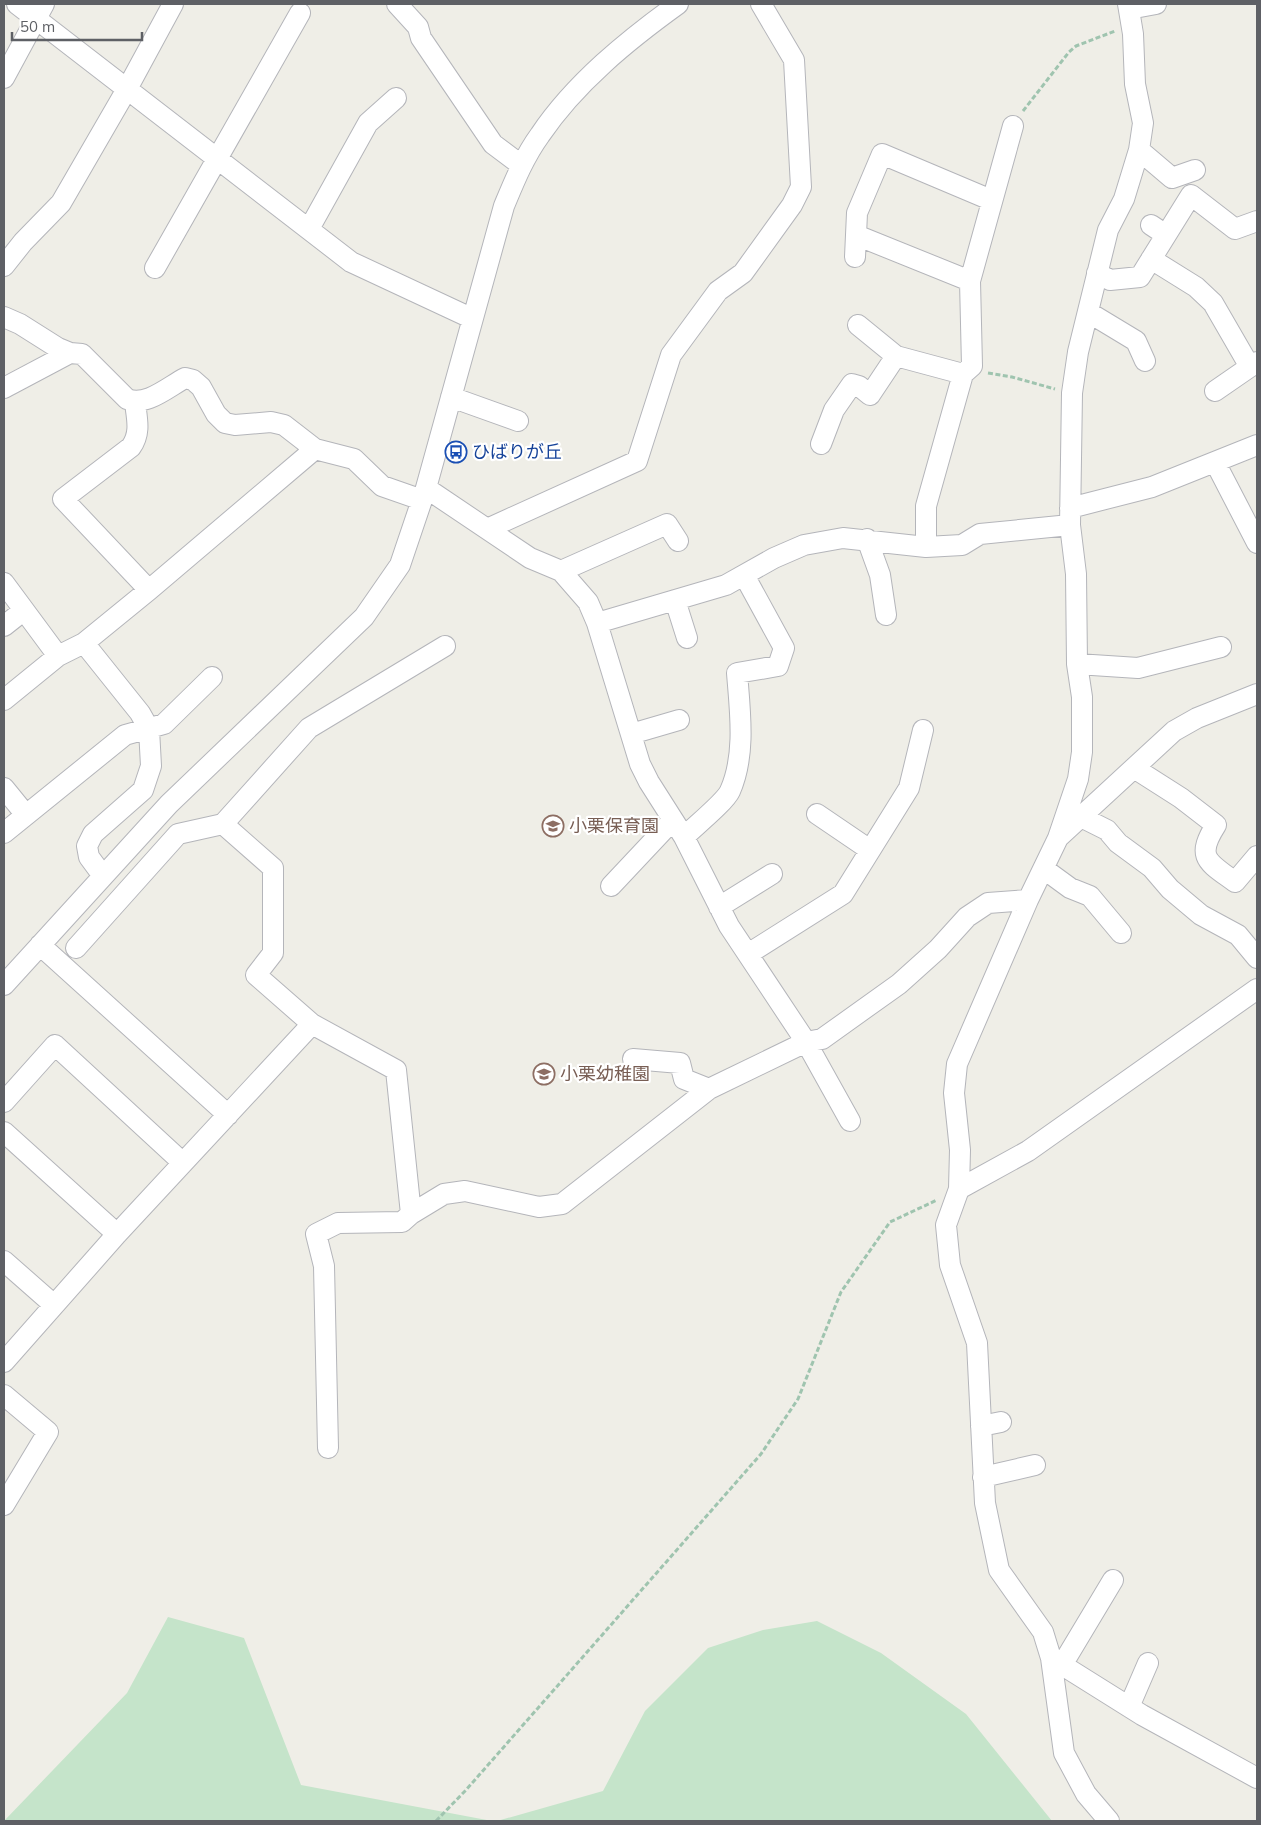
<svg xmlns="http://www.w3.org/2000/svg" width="1261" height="1825" font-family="Mulish,'Noto Sans JP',sans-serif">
<rect width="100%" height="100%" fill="#efeee7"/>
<path fill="#c5e4ca" d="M168,1617L244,1638L301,1785L492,1821H4L127,1693Z
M817,1621L881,1653L966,1714L1052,1821H497L603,1791L645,1711L708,1648L763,1630Z"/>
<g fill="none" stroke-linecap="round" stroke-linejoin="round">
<g stroke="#b4b5ba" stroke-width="22">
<path id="minor" d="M17,4L351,262L471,318
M397,4L418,27L421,38L493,144L521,165
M1128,4L1133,34L1135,84L1143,123L1139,150L1124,199L1108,230L1078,352L1072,393L1070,525L1076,574L1077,664L1082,697V752L1078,779L1058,838L1028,900L957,1064L954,1093L960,1150L959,1189L946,1225L950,1265L977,1343L985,1503L999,1570L1043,1632L1051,1658L1142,1715L1257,1778
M1129,9L1156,4
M4,78L44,4
M1139,150L1172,178L1195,170
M1151,225L1166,235
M309,229L368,123L396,98
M855,257L856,235
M1151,259L1196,287L1213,303L1250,367
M4,266L23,242L61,203L127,89L173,4
M155,268L300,13
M1097,273L1110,280L1140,277L1191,195L1235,229L1257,221
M970,281L856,235L857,213L882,154L991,200
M1088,312L1136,341L1145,361
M4,317L20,324L58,348L70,353L82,354L127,399C146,407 168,387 185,378L193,380L201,387L216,414L225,423L235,425L271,422L284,425L315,449L354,459L382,486L422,500
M858,325L896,356L963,374
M4,388L70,353
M1215,391L1257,362
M451,397L518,421
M135,403C137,419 141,433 131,447L63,499L149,590
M821,444L834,410L852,384L859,386L870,395L896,356
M1215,462L1257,543
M426,488L530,558L561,571L588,602L597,623L640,764L649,782L684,837L729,926L806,1042L850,1121
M1070,508L1152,487L1257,445
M487,529L637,461L671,355L718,291L743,273L792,205L801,187L794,60L761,4
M867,539L880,575L886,615
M926,547V506L963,374L972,366L970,281L1013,126
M561,571L667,524L678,541
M4,583L58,656
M675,600L687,638
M597,623L726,585L774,558L804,545L843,538L926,547L962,545L980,534L1070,525
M4,626L23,611
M84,643L140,713L149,729L151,766L143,790L93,834L87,846L89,857L103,876
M1077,664L1138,668L1221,647
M4,700L58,656L84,643L149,590L315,449
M631,734L679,720
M1134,768L1181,798L1216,825C1195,858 1208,862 1235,882L1257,856
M4,788L26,815
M817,814L870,850
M1081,817L1107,830L1118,843L1152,868L1170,889L1201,915L1238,935L1257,958
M223,824L309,728L445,646
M4,833L125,735L164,724L212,677
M684,837C694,827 725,802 730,791C746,755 740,711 737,673L778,666L784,648L744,575
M1059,837L1174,731L1197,718L1257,694
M1044,869L1070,888L1090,896L1121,933
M611,886L673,820
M719,907L772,874
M40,945L228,1115
M76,948L178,834L223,824L273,868V953L256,975L312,1024
M748,954L843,894L909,788L923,730
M4,985L169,804L364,617L400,565L426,488L504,206C514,182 524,157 540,135C575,83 628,40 678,4
M633,1059L680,1063L684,1079L709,1089
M4,1102L55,1045L183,1163
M4,1132L117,1234
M959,1189L1028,1151L1257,989
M4,1261L54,1305
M4,1362L117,1234L312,1024L396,1070L411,1214
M4,1395L48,1432L4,1505
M981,1426L1001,1422
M328,1448L324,1266L316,1234L338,1223L402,1222L411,1214L444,1194L465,1191L539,1207L562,1204L709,1089L806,1042L822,1039L899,984L938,949L967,917L988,903L1028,900
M983,1477L1035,1465
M1051,1658L1064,1753L1086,1794L1109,1821
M1062,1665L1113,1580
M1129,1707L1148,1663"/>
</g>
<path stroke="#9fc4af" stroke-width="3" stroke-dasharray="5 2.5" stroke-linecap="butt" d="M1023,111L1069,52L1076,46L1115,31
M988,373L1012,377L1055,389
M436,1821L466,1790L761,1454L798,1399L841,1292L890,1222L937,1200"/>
<use href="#minor" stroke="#fff" stroke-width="20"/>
</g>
<defs>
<g id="bus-ring" transform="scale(1.125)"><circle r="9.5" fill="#fff" stroke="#1a4fb4" stroke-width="1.5"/><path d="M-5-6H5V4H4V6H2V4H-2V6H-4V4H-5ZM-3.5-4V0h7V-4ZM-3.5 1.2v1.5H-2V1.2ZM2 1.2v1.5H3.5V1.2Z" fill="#1a4fb4"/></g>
<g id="school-ring" transform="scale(1.125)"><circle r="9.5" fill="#fff" stroke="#8d6e63" stroke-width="1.5"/><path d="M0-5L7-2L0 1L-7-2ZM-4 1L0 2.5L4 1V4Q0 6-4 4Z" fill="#8d6e63"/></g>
</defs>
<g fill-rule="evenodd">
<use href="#bus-ring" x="456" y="452"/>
<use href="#school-ring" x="553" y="826"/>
<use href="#school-ring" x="544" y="1074"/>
</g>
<g text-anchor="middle" stroke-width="4.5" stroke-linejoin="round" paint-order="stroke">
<g font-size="18" fill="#164399" stroke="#fff" text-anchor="start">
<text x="472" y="458">ひばりが丘</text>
</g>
<g font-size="18" fill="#785e54" stroke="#fff" text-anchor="start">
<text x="569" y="832">小栗保育園</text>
<text x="560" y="1080">小栗幼稚園</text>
</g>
</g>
<rect width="1261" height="1825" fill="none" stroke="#5e6065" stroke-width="10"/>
<path d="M12 32v8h130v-8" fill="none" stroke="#5e6065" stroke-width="2.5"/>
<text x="20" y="32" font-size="15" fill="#5e6065" stroke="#ffffff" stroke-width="4" paint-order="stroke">50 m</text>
</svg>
